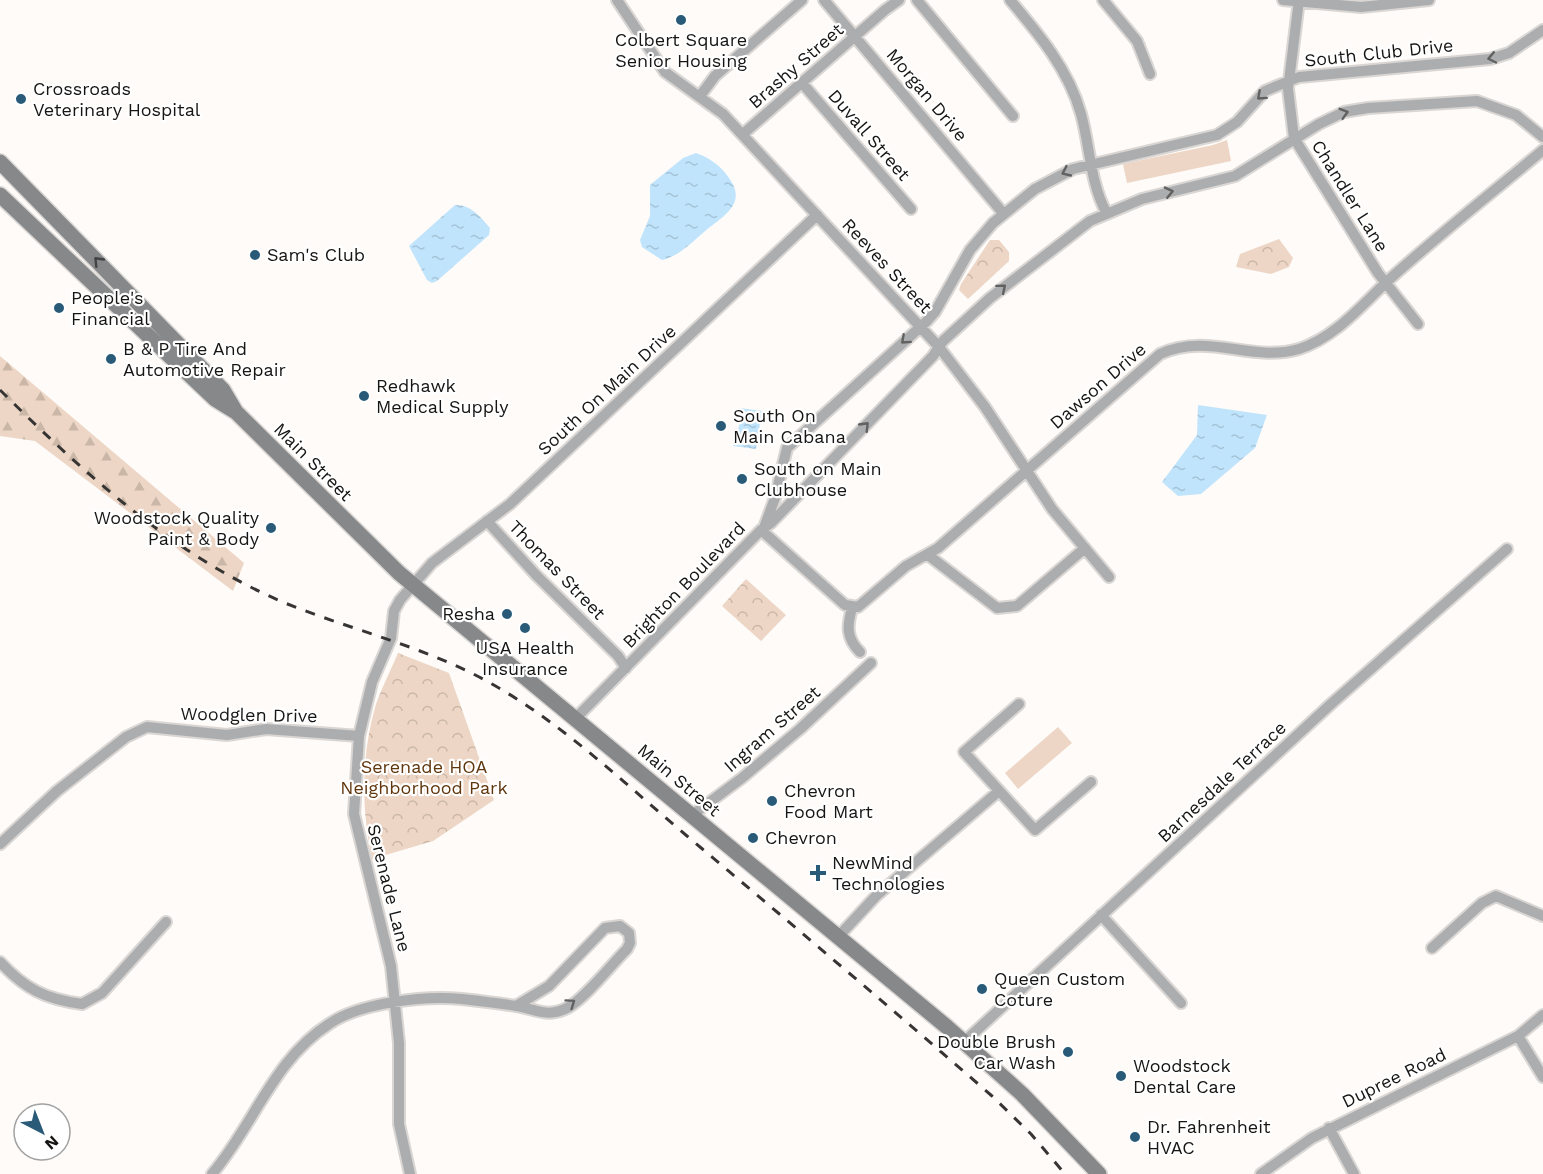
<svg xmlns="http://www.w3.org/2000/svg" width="1543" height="1174" font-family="'Work Sans',sans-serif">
<defs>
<pattern id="forest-firs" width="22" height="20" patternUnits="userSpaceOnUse" patternTransform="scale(1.5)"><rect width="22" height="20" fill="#edd6c5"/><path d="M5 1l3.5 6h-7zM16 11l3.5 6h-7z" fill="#cab7a8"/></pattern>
<pattern id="park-crowns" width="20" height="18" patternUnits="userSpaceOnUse" patternTransform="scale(1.5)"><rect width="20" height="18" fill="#edd6c5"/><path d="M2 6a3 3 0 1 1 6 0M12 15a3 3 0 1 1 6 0" fill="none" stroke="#cab7a8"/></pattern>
<pattern id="water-ripples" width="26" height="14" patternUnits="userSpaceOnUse" patternTransform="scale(1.5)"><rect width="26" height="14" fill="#c0e4fc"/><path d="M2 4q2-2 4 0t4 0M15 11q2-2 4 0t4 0" fill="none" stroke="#a4c3d7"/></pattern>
</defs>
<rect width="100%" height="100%" fill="#fefbf8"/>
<path fill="#edd6c5" d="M1227,140L1231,161L1127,183L1123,164L1213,145Z
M1058,727L1072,743L1018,789L1005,773Z"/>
<path fill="url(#forest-firs)" d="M0,356L244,563L233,591L35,441L0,436Z"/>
<path fill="url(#park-crowns)" d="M1279,239L1293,258L1289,267L1271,274L1236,267L1240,254Z
M990,240H999L1009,252V261L968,299L959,290L961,284Z
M746,579L786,615L761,641L722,606Z
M398,653L449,673L494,800L433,841L372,859C361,808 361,755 376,704C382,687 391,670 398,653Z"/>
<path fill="url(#water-ripples)" d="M696,153C710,158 721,166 729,178C748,204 723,216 704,232C690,244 679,256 662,260L642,247L640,240L650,216V185L683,158Z
M455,205C470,204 481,217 490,228L489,235L437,281L432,283L427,280L409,246Z
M1198,405L1267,415L1255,448L1201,494L1178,496L1162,482L1197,435Z
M740,408L762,411L756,449L733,446L741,419Z"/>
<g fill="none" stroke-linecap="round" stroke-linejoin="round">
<g stroke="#d9d6d4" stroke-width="14">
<path id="street" d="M617,0L665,72L723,114L939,347L985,407L1052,509L1109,577
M824,0L1003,213
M917,0L1013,116
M1010,0C1038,33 1069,70 1081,114C1090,146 1090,182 1106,212
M1103,0L1137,41L1150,74
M1283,0L1361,7L1429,0
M1299,0L1288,89L1294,138L1378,273L1418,324
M802,83L911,209
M700,96L715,76L802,0
M743,134L885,10L899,0
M487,521L536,575L618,656L626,668
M765,525L775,498L787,448L927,321L935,312L970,250L993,223L1035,189L1073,169L1217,135L1237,122L1265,91L1299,77L1490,59L1509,53L1543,30
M761,530L845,605L858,607L906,566L938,548L1160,354C1210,332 1251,363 1299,349C1337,337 1364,302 1392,277C1441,233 1493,192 1543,150
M928,555L997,608L1017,606L1085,548
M852,608C847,626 846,638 860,652
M1019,704L964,752L1035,830L1091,782
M576,718L761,530L771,523L933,356L943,341L990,298L1090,221L1142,199L1235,176L1319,124L1344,112L1368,108L1477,101L1516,115L1543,137
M691,816L742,778L800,729L871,663
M0,844L57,791L126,737L147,727L227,735L266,729L359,736
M1101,915L1181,1003
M838,937L876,896L999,791
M1432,948L1482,903L1496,896L1543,916
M0,962C25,989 45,999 82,1004L102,993L166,922
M1518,1036L1543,1077
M964,1042L1331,704L1507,549
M1329,1128L1354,1174
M212,1174C254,1125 273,1060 329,1024C359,1003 425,995 462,999C480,1001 498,1003 516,1006C537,1009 547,1019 569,1007C588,995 610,966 627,949L630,943L629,933L620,926L605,928L549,986L516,1006
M410,1174L399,1124V1043L391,966L354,814L359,736L372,682L391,638L394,611L400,600L432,563L510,504L817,215
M1261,1174L1312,1138L1518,1036L1543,1015"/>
</g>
<g stroke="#d9d6d4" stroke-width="18">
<path id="secondary" d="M0,162L223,390L236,412
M0,195L215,399L236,412L399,573L947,1027L1022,1094L1099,1174"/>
</g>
<use href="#street" stroke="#acadae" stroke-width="10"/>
<use href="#secondary" stroke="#868889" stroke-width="15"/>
<path stroke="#363533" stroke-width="3" stroke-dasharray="10 10" stroke-linecap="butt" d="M0,390C85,474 174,556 285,603C354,631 427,647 492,684C563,724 624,783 687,836C789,922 891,1008 992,1096L1031,1134L1065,1174"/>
</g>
<defs><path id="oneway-chevron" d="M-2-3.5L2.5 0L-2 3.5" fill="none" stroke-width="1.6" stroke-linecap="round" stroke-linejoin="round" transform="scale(1.5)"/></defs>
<g stroke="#616161">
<use href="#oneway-chevron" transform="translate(1492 58) rotate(168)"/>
<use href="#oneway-chevron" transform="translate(1261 96) rotate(138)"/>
<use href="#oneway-chevron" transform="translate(1344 113) rotate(-16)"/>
<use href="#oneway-chevron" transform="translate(1066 172) rotate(155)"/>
<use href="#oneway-chevron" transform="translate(1169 192) rotate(-13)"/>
<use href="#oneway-chevron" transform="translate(1002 288) rotate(-40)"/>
<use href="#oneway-chevron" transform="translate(905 340) rotate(138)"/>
<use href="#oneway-chevron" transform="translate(865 426) rotate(-46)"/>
<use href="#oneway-chevron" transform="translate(571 1003) rotate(-35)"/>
</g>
<use stroke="#434343" href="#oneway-chevron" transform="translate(98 261) rotate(-134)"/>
<g fill="#295b78" stroke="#fff" stroke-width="2">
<circle cx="681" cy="20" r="6"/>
<circle cx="21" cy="99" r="6"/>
<circle cx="255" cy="255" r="6"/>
<circle cx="59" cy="308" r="6"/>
<circle cx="111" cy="359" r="6"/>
<circle cx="364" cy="396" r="6"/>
<circle cx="721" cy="426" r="6"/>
<circle cx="742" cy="479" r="6"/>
<circle cx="271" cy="528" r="6"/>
<circle cx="507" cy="614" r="6"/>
<circle cx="525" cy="628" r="6"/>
<circle cx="772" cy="801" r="6"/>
<circle cx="753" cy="838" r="6"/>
<path d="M815 864h6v6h6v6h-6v6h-6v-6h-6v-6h6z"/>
<circle cx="982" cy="989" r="6"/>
<circle cx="1068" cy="1052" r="6"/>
<circle cx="1121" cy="1076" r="6"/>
<circle cx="1135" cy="1137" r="6"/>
</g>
<g text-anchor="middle" stroke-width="4.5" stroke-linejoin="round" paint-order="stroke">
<g font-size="18" fill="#161514" stroke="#fff" text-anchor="start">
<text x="681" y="46" text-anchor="middle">Colbert Square<tspan x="681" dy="21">Senior Housing</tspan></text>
<text x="33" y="95">Crossroads<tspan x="33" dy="21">Veterinary Hospital</tspan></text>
<text x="267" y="261">Sam's Club</text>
<text x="71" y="304">People's<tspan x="71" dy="21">Financial</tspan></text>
<text x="123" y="355">B &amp; P Tire And<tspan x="123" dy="21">Automotive Repair</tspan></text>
<text x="376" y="392">Redhawk<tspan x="376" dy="21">Medical Supply</tspan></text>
<text x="733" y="422">South On<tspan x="733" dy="21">Main Cabana</tspan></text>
<text x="754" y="475">South on Main<tspan x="754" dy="21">Clubhouse</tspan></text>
<text x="259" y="524" text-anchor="end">Woodstock Quality<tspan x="259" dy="21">Paint &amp; Body</tspan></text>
<text x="495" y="620" text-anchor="end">Resha</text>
<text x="525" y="654" text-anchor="middle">USA Health<tspan x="525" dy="21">Insurance</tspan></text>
<text x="784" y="797">Chevron<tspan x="784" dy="21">Food Mart</tspan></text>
<text x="765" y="844">Chevron</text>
<text x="832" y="869">NewMind<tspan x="832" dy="21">Technologies</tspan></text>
<text x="994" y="985">Queen Custom<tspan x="994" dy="21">Coture</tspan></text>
<text x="1056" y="1048" text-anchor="end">Double Brush<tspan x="1056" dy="21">Car Wash</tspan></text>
<text x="1133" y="1072">Woodstock<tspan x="1133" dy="21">Dental Care</tspan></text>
<text x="1147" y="1133">Dr. Fahrenheit<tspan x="1147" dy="21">HVAC</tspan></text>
</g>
<g font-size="18" fill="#161514" stroke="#fff">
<text transform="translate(1379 53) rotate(-6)" y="6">South Club Drive</text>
<text transform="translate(796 66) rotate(-41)" y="6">Brashy Street</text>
<text transform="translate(927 95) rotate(50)" y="6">Morgan Drive</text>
<text transform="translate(869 135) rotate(49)" y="6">Duvall Street</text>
<text transform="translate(1350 196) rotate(58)" y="6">Chandler Lane</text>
<text transform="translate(887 266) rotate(47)" y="6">Reeves Street</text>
<text transform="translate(1098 386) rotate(-41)" y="6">Dawson Drive</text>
<text transform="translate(607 390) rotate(-43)" y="6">South On Main Drive</text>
<text transform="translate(313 462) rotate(45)" y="6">Main Street</text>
<text transform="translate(557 570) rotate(46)" y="6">Thomas Street</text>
<text transform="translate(684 585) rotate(-46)" y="6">Brighton Boulevard</text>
<text transform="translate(249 715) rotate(1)" y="6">Woodglen Drive</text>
<text transform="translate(772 729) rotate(-41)" y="6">Ingram Street</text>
<text transform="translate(679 780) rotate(40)" y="6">Main Street</text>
<text transform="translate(1222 782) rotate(-43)" y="6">Barnesdale Terrace</text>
<text transform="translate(389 888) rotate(76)" y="6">Serenade Lane</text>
<text transform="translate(1394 1078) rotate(-26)" y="6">Dupree Road</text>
</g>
<g font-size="18" fill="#60360d" stroke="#fff">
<text x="424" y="773">Serenade HOA<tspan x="424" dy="21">Neighborhood Park</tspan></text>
</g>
</g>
<g transform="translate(42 1132) rotate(138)"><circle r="28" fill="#ffffff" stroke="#a2a1a1" stroke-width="1.5"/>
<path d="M0-4.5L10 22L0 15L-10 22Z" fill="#295b78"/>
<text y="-9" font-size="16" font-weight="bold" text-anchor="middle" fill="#161514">N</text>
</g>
</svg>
